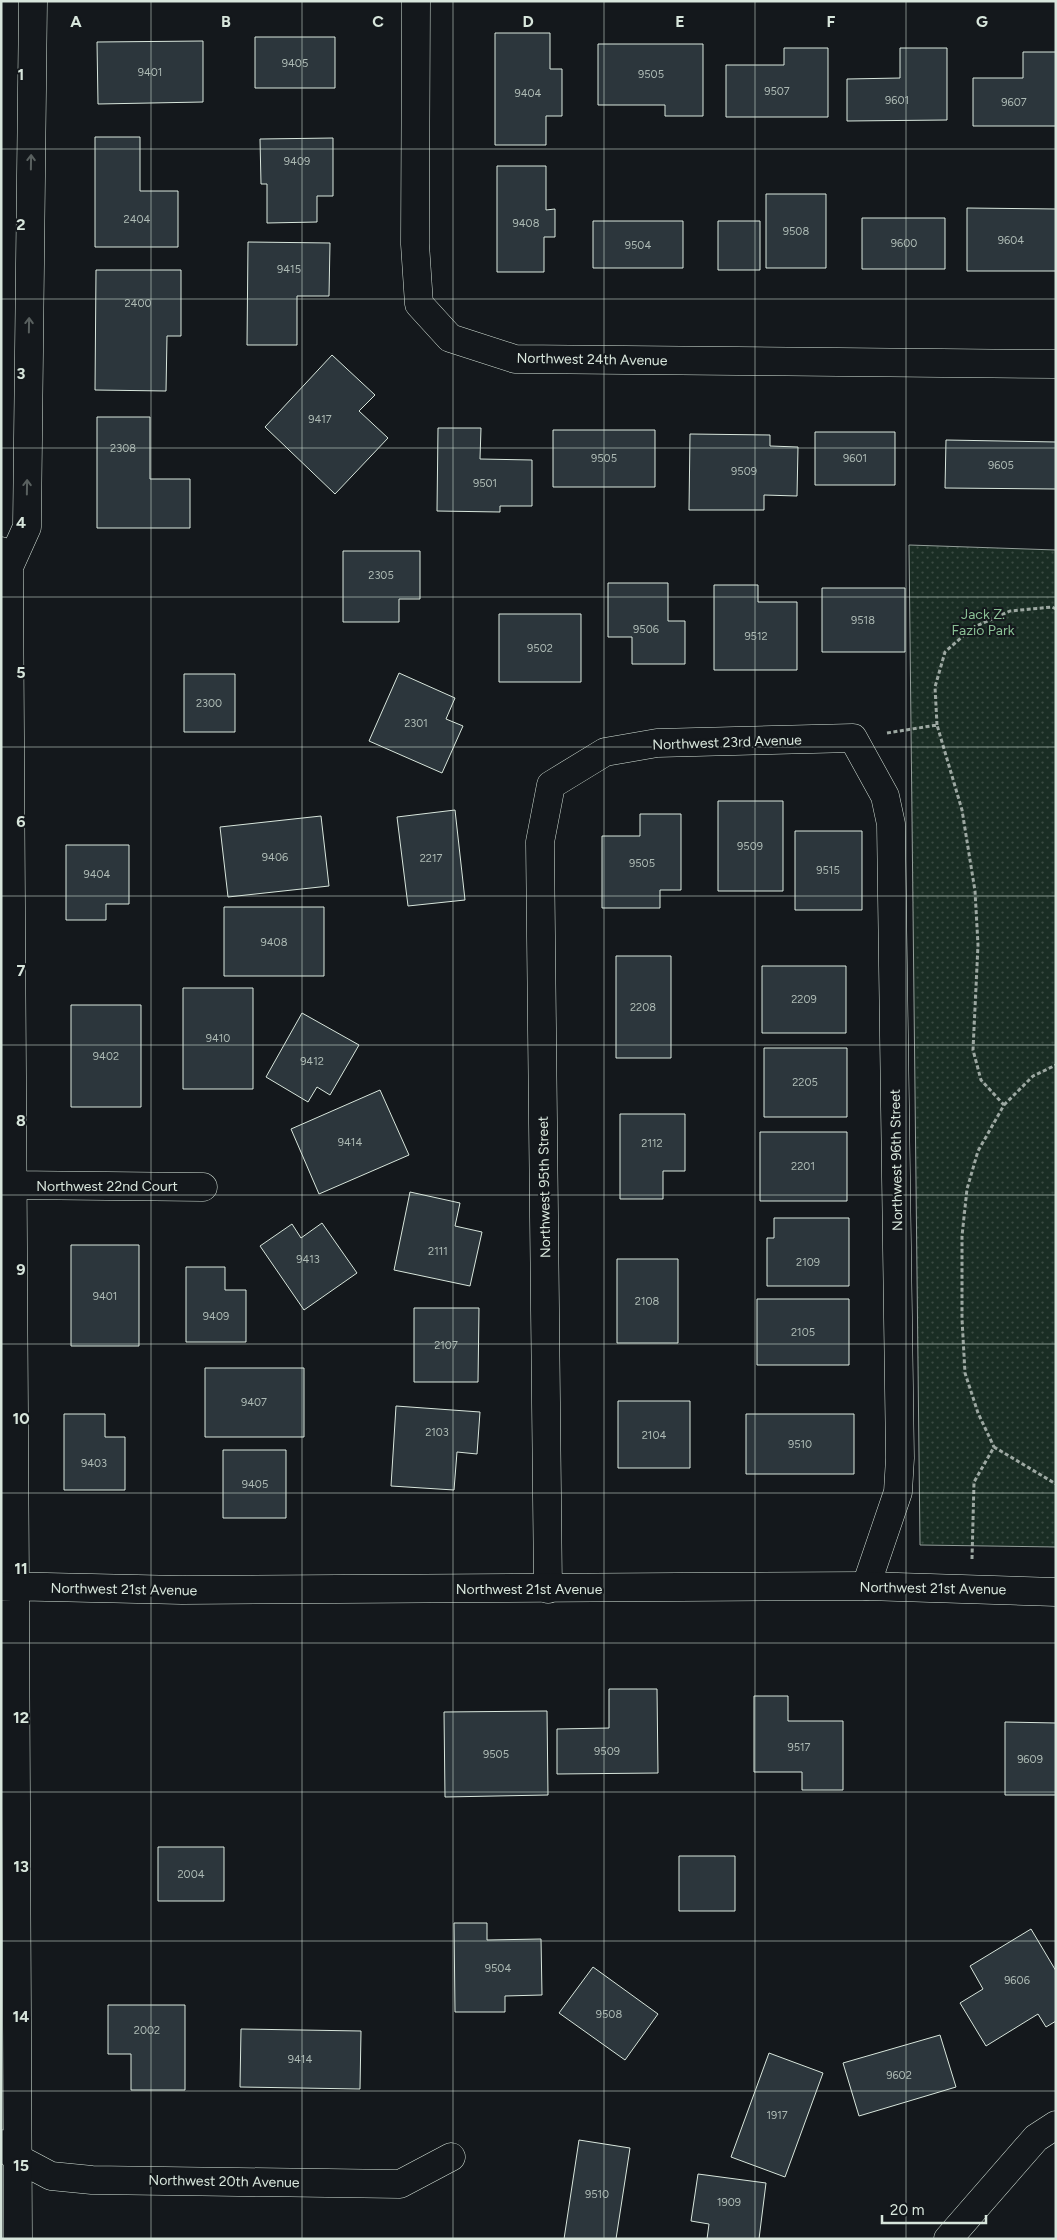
<svg xmlns="http://www.w3.org/2000/svg" width="1057" height="2240" font-family="Figtree,sans-serif">
<defs>
<pattern id="park-dots" width="8" height="8" patternUnits="userSpaceOnUse" patternTransform="scale(1.25)"><rect width="8" height="8" fill="#1a2d24"/><path d="M2 2h.1M6 6h.1" fill="none" stroke="#3b4b43" stroke-width="1.8" stroke-linecap="round"/></pattern>
</defs>
<rect width="100%" height="100%" fill="#14181c"/>
<path fill="url(#park-dots)" stroke="#939e99" d="M909,545L1056,550V1547L920,1545Z"/>
<path fill="#2c363c" stroke="#d8e6dc" d="M495,33H550V69H562V116H546V145H495Z
M255,37H335V88H255Z
M203,41V102L98,104L97,42Z
M598,44H703V116H665V105H598Z
M784,48H828V117H726V65H784Z
M900,48H947V120L847,121V79L900,78Z
M1023,52H1056V126H973V78H1023Z
M95,137H140V191H178V247H95Z
M333,138V196H317V222L267,223V184H261L260,139Z
M497,166H546V210L555,209V237H544V272H497Z
M766,194H826V268H766Z
M967,208L1056,209V271H967Z
M862,218H945V269H862Z
M593,221H683V268H593Z
M718,221H760V270H718Z
M248,242L330,243L329,296H297V345H247Z
M96,270H181V336H167L166,391L95,390Z
M332,355L375,395L359,411L388,438L335,494L265,427Z
M97,417H150V479H190V528H97Z
M438,428H481L480,459L532,460V506H500V512L437,511Z
M553,430H655V487H553Z
M815,432H895V485H815Z
M690,434L770,435V446L798,447L797,496L764,495V510H689Z
M946,440L1056,442V489L945,488Z
M343,551H420V599H399V622H343Z
M608,583H668V621H685V664H632V637H608Z
M714,585H758V602H797V670H714Z
M822,588H905V652H822Z
M499,614H581V682H499Z
M399,673L455,698L446,719L463,726L442,773L369,741Z
M184,674H235V732H184Z
M718,801H783V891H718Z
M455,810L465,900L408,906L397,817Z
M640,814H681V890H660V908H602V836H640Z
M321,816L329,886L228,897L220,827Z
M795,831H862V910H795Z
M66,845H129V904H106V920H66Z
M224,907H324V976H224Z
M616,956H671V1058H616Z
M762,966H846V1033H762Z
M183,988H253V1089H183Z
M71,1005H141V1107H71Z
M302,1013L359,1045L330,1095L317,1087L308,1102L266,1077Z
M764,1048H847V1117H764Z
M380,1090L409,1155L319,1194L291,1129Z
M620,1114H685V1171H663V1199H620Z
M760,1132H847V1201H760Z
M410,1192L460,1203L455,1226L482,1232L470,1286L394,1270Z
M774,1218H849V1286H767V1238H774Z
M322,1223L357,1273L304,1310L260,1246L292,1224L301,1238Z
M71,1245H139V1346H71Z
M617,1259H678V1343H617Z
M186,1267H225V1290H246V1342H186Z
M757,1299H849V1365H757Z
M414,1308H479L478,1382H414Z
M205,1368H304V1437H205Z
M618,1401H690V1468H618Z
M396,1406L480,1412L477,1454L457,1452L454,1490L391,1486Z
M64,1414H105V1437H125V1490H64Z
M746,1414H854V1474H746Z
M223,1450H286V1518H223Z
M609,1689H657L658,1773L557,1774V1729L609,1728Z
M754,1696H788V1721H843V1790H802V1772H754Z
M547,1711L548,1795L445,1797L444,1712Z
M1005,1722L1056,1723V1795H1005Z
M158,1847H224V1901H158Z
M679,1856H735V1911H679Z
M454,1923H487V1940L541,1939L542,1995L505,1996V2012H455Z
M1031,1929L1056,1971V2021L1046,2027L1038,2014L986,2046L960,2003L983,1989L970,1966Z
M593,1967L658,2014L625,2060L559,2013Z
M108,2005H185V2090H131V2054H108Z
M241,2029L361,2031L360,2089L240,2087Z
M940,2035L956,2087L859,2116L843,2063Z
M769,2053L823,2073L785,2177L731,2157Z
M579,2140L630,2148L616,2239H564Z
M698,2174L766,2183L759,2239H707L709,2224L691,2221Z"/>
<g fill="none" stroke-linecap="round" stroke-linejoin="round">
<g stroke="#d8e6dc" stroke-width="29">
<path id="minor" d="M416,1L415,244L419,304L450,338L515,359L1056,364
M1,551L9,567L15,1587
M9,567L27,527L33,1
M12,1185L203,1187
M548,1589L540,842L551,785L605,752L657,743L853,738L885,796L891,824L900,1458L898,1492L866,1586
M1,2144L17,2158L51,2176L92,2180L400,2184L451,2157
M948,2239L1036,2138L1056,2125"/>
</g>
<g stroke="#d8e6dc" stroke-width="29">
<path id="tertiary" d="M1,1586L182,1590L866,1586L1056,1592
M15,1587L18,2239"/>
</g>
<path stroke="#9da8a2" stroke-width="3" stroke-dasharray="4 2.5" stroke-linecap="butt" d="M937,725L935,687L945,652L972,628L1010,611L1052,607L1056,609
M887,733L937,725L962,810L975,891L978,945L973,1050L981,1080L1004,1105L978,1151L967,1189L962,1236V1319L965,1373L978,1413L994,1447
M1004,1105L1033,1076L1056,1065
M972,1559L974,1482L994,1447L1056,1484"/>
<use href="#minor" stroke="#14181c" stroke-width="28"/>
<use href="#tertiary" stroke="#14181c" stroke-width="28"/>
</g>
<defs><path id="oneway-shaft" d="M-6 0H5M1.5-3L5.5 0L1.5 3" fill="none" stroke-width="1.6" stroke-linecap="round" stroke-linejoin="round" transform="scale(1.25)"/></defs>
<g stroke="#59605f">
<use href="#oneway-shaft" transform="translate(31 162) rotate(-89)"/>
<use href="#oneway-shaft" transform="translate(29 325) rotate(-89)"/>
<use href="#oneway-shaft" transform="translate(27 487) rotate(-89)"/>
</g>
<path fill="none" stroke="#d8e6dc" stroke-width="1" stroke-opacity="0.55" d="M151,1V2239M302,1V2239M453,1V2239M604,1V2239M755,1V2239M906,1V2239M1,149H1056M1,299H1056M1,448H1056M1,597H1056M1,747H1056M1,896H1056M1,1045H1056M1,1195H1056M1,1344H1056M1,1493H1056M1,1643H1056M1,1792H1056M1,1941H1056M1,2091H1056"/>
<g text-anchor="middle" stroke-width="4" stroke-linejoin="round" paint-order="stroke">
<g font-size="11" fill="#adbab4">
<text x="295" y="67">9405</text>
<text x="150" y="76">9401</text>
<text x="651" y="78">9505</text>
<text x="777" y="95">9507</text>
<text x="528" y="97">9404</text>
<text x="897" y="104">9601</text>
<text x="1014" y="106">9607</text>
<text x="297" y="165">9409</text>
<text x="137" y="223">2404</text>
<text x="526" y="227">9408</text>
<text x="796" y="235">9508</text>
<text x="1011" y="244">9604</text>
<text x="904" y="247">9600</text>
<text x="638" y="249">9504</text>
<text x="289" y="273">9415</text>
<text x="138" y="307">2400</text>
<text x="320" y="423">9417</text>
<text x="123" y="452">2308</text>
<text x="604" y="462">9505</text>
<text x="855" y="462">9601</text>
<text x="1001" y="469">9605</text>
<text x="744" y="475">9509</text>
<text x="485" y="487">9501</text>
<text x="381" y="579">2305</text>
<text x="863" y="624">9518</text>
<text x="646" y="633">9506</text>
<text x="756" y="640">9512</text>
<text x="540" y="652">9502</text>
<text x="209" y="707">2300</text>
<text x="416" y="727">2301</text>
<text x="750" y="850">9509</text>
<text x="275" y="861">9406</text>
<text x="431" y="862">2217</text>
<text x="642" y="867">9505</text>
<text x="828" y="874">9515</text>
<text x="97" y="878">9404</text>
<text x="274" y="946">9408</text>
<text x="804" y="1003">2209</text>
<text x="643" y="1011">2208</text>
<text x="218" y="1042">9410</text>
<text x="106" y="1060">9402</text>
<text x="312" y="1065">9412</text>
<text x="805" y="1086">2205</text>
<text x="350" y="1146">9414</text>
<text x="652" y="1147">2112</text>
<text x="803" y="1170">2201</text>
<text x="438" y="1255">2111</text>
<text x="308" y="1263">9413</text>
<text x="808" y="1266">2109</text>
<text x="105" y="1300">9401</text>
<text x="647" y="1305">2108</text>
<text x="216" y="1320">9409</text>
<text x="803" y="1336">2105</text>
<text x="446" y="1349">2107</text>
<text x="254" y="1406">9407</text>
<text x="437" y="1436">2103</text>
<text x="654" y="1439">2104</text>
<text x="800" y="1448">9510</text>
<text x="94" y="1467">9403</text>
<text x="255" y="1488">9405</text>
<text x="799" y="1751">9517</text>
<text x="607" y="1755">9509</text>
<text x="496" y="1758">9505</text>
<text x="1030" y="1763">9609</text>
<text x="191" y="1878">2004</text>
<text x="498" y="1972">9504</text>
<text x="1017" y="1984">9606</text>
<text x="609" y="2018">9508</text>
<text x="147" y="2034">2002</text>
<text x="300" y="2063">9414</text>
<text x="899" y="2079">9602</text>
<text x="777" y="2119">1917</text>
<text x="597" y="2198">9510</text>
<text x="729" y="2206">1909</text>
</g>
<g font-size="14" fill="#d8e6dc" stroke="#14181c">
<text transform="translate(592 359) rotate(1)" y="5">Northwest 24th Avenue</text>
<text transform="translate(727 742) rotate(-2)" y="5">Northwest 23rd Avenue</text>
<text transform="translate(896 1160) rotate(-91)" y="5">Northwest 96th Street</text>
<text x="107" y="1191">Northwest 22nd Court</text>
<text transform="translate(544 1187) rotate(-91)" y="5">Northwest 95th Street</text>
<text transform="translate(933 1588) rotate(1)" y="5">Northwest 21st Avenue</text>
<text transform="translate(124 1589) rotate(1)" y="5">Northwest 21st Avenue</text>
<text x="529" y="1594">Northwest 21st Avenue</text>
<text transform="translate(224 2181) rotate(1)" y="5">Northwest 20th Avenue</text>
</g>
<g font-size="14" fill="#8ac095" stroke="#14181c">
<text x="983" y="619">Jack Z.<tspan x="983" dy="16">Fazio Park</tspan></text>
</g>
</g>
<g font-size="16" text-anchor="middle" font-weight="bold" fill="#d8e6dc" stroke="#14181c" stroke-width="4" stroke-linejoin="round" paint-order="stroke">
<text x="76" y="27">A</text>
<text x="226" y="27">B</text>
<text x="378" y="27">C</text>
<text x="528" y="27">D</text>
<text x="680" y="27">E</text>
<text x="831" y="27">F</text>
<text x="982" y="27">G</text>
<text x="21" y="80">1</text>
<text x="21" y="230">2</text>
<text x="21" y="379">3</text>
<text x="21" y="528">4</text>
<text x="21" y="678">5</text>
<text x="21" y="827">6</text>
<text x="21" y="976">7</text>
<text x="21" y="1126">8</text>
<text x="21" y="1275">9</text>
<text x="21" y="1424">10</text>
<text x="21" y="1574">11</text>
<text x="21" y="1723">12</text>
<text x="21" y="1872">13</text>
<text x="21" y="2022">14</text>
<text x="21" y="2171">15</text>
</g>
<rect width="1057" height="2240" fill="none" stroke="#d8e6dc" stroke-width="5"/>
<path d="M882 2215v8h104v-8" fill="none" stroke="#d8e6dc" stroke-width="2.5"/>
<text x="890" y="2215" font-size="15" fill="#d8e6dc" stroke="#14181c" stroke-width="4" paint-order="stroke">20 m</text>
</svg>
